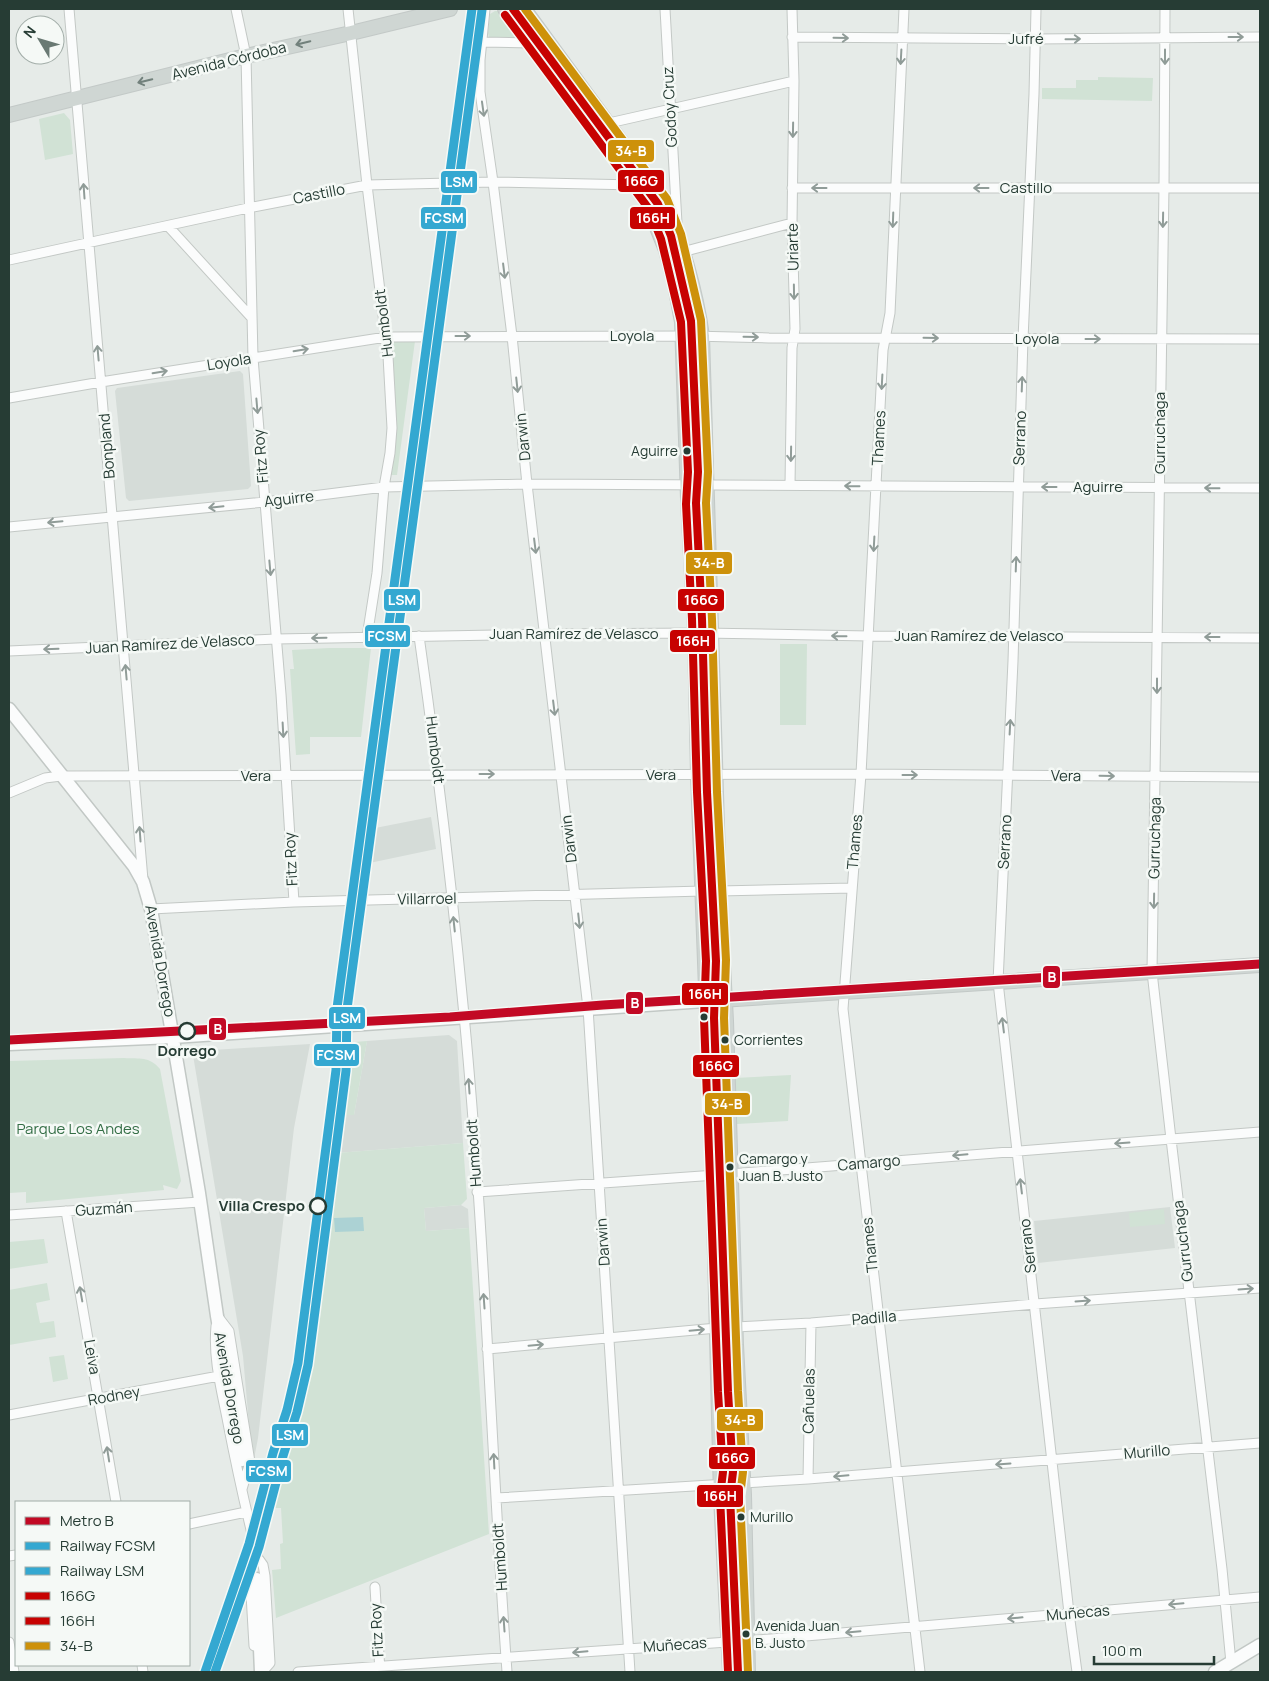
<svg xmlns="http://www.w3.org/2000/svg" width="1269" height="1681" font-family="Manrope,sans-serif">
<rect width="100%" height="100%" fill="#e6ebe8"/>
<path fill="#d5dcd8" d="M240,371L243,374L251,486L248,489L129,501L126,498L115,391L117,388Z
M431,817L436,849L360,865L365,830Z
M449,1035L457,1041L463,1143L337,1153L347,1115H354L367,1041Z
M310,1044L294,1128L258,1438L254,1459H252L243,1356L193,1055L197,1051Z
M461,1205L468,1209L469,1228L426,1231L424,1208Z
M1170,1207L1175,1248L1038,1263L1034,1221Z"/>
<path fill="#d1e2d5" d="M495,11H499L519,37L518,40L492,39L489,38L488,33L490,14Z
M1098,77L1153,78L1152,101L1042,99V88H1076V80H1098Z
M64,113L70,120L73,154L45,160L39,119Z
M394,341H415L397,475H391L395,428L390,344Z
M780,644H807L806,725H780Z
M329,648H371L361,737H310V754L296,755L290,669H294L292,650Z
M367,1041L354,1115H347L337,1153L463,1143L467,1199L461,1205L424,1208L426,1231L469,1228L489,1534L276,1618L272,1570L281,1569L280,1544L283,1543L281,1508H270L288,1457L303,1391L314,1365H304L320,1260L316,1259L341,1078L338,1077L342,1043Z
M124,1058C140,1059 149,1056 160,1069L181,1181L177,1189L163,1185L164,1190L26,1203V1192L9,1193V1061Z
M791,1075L788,1121L737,1124L735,1078Z
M1164,1209L1165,1224L1130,1227L1129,1213Z
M44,1239L48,1263L9,1269V1242Z
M47,1283L50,1300L36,1303L40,1323L54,1321L56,1337L9,1345V1290Z
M64,1355L68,1379L53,1382L49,1357Z"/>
<path fill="#acd2d4" d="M363,1217L364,1231L335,1232L334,1218Z"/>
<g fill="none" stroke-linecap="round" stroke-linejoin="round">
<g stroke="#c3c8c5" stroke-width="11">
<path id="minor" d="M69,9L143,880
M236,9L246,56L253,358L281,694L294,902
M348,9L367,185L388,356L392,428L390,453L384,487L377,573L367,637
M485,9L480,60V92L493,182L512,336L527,484L588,1008L630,1672
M665,9L677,223
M904,9L890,313L883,350L861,774L843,1009L920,1672
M1036,9L1034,94L1023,339L1013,661L998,982L1069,1613L1077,1672
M1165,9L1164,187L1152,972L1171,1139L1222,1569L1231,1663
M792,37L1035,39L1260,37
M482,42L531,43
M609,123L794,81
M792,188H1260
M168,226L251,317
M682,252L792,223
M9,260L248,208L367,185L493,182L636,185
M9,398L101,382L386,337L692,336L769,338L1260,339
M790,485L792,348L795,329L792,223L794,81L792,9
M9,527L265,502L384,487L527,484L1260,488
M419,636C437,762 452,888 464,1015C485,1233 491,1453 507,1672
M9,651L276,639L545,634L702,633L869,636L1260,638
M9,793L45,778L61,776L861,774L1260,777
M719,891L852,888
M151,909L294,902L703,891
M477,1192L730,1174L1260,1132
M66,1211L116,1502
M9,1215L200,1202
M219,1318L229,1331L250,1462L242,1489
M216,1326C213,1357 221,1388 227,1418C236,1465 246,1511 258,1558L263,1565L265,1576L270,1663L262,1672
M487,1349L717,1328L811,1323L1035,1304L1260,1288
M9,1415L219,1376
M808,1479L811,1323
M496,1498L808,1479L1260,1443
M189,1524L246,1512
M9,1556L16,1555
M375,1587L380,1672
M9,1642L14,1672
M254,1646L250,1577L251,1567L258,1558
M142,1665L143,1672
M298,1672L771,1639L1260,1597"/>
</g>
<g stroke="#c2c8c5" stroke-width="15">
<path id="secondary" d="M9,709L134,866L143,882L151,909L199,1193L217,1316L242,1460
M9,1044L173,1037L705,1001
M257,1579L261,1672
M1215,1672L1260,1645"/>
</g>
<g stroke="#c3c9c7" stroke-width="16">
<path id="primary" d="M505,9L645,198L666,250L675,285L682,322L688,499L695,633L698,775L713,1175L721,1497L730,1672
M524,9L663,199C681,239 696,292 702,336L719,891L726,1021L736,1345L744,1495L748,1672
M9,115L246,56L351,33L450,9
M705,1001L1260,965"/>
</g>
<use href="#minor" stroke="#fbfcfc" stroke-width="9"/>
<use href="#secondary" stroke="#fbfcfc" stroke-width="12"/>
<use href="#primary" stroke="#cfd6d3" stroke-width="14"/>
<g stroke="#f5f9f6" stroke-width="11">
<path id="bus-1" d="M513,9L658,204L671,236L691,321L698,472L696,503L702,619L707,792L716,961L714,1018L728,1392L733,1472L730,1496L738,1672"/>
</g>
<g stroke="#f5f9f6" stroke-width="11">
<path id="bus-2" d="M505,15L649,209L661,239L681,322L688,472L686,504L692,619L697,792L706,961L704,1018L718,1392L723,1472L720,1496L728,1672"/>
</g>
<g stroke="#f5f9f6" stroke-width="11">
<path id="bus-3" d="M525,9L667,199L681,234L701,320L708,472L706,503L712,619L717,792L726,960L724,1018L738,1391L743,1472L740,1496L748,1672"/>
</g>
<use href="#bus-1" stroke="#c70201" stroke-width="8"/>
<use href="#bus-2" stroke="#c70201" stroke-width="8"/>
<use href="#bus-3" stroke="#cd910a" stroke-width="8"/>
<g stroke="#f5f9f6" stroke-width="12">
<path id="rail-1" d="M205,1672L249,1544L273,1453L287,1410L298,1363L336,1070L337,1008L472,9"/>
</g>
<g stroke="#f5f9f6" stroke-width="12">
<path id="rail-2" d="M215,1672L259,1547L283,1456L297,1412L308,1365L346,1071L347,1009L482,10"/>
</g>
<use href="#rail-1" stroke="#34a8d1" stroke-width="9"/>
<use href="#rail-2" stroke="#34a8d1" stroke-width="9"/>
<g stroke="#f5f9f6" stroke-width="12">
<path id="metro-1" d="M9,1040L450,1017L603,1005L1260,964"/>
</g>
<use href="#metro-1" stroke="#c20924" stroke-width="9"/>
</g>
<defs><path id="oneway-shaft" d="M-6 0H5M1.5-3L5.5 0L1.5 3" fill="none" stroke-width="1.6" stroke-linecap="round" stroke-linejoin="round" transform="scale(1.25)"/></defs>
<g stroke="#909c98">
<use href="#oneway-shaft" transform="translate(1236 37)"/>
<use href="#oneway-shaft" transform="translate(841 38) rotate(1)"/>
<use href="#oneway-shaft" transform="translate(1073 39) rotate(-1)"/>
<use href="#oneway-shaft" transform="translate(901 57) rotate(93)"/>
<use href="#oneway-shaft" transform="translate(1165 57) rotate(90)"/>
<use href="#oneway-shaft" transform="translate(483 109) rotate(82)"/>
<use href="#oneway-shaft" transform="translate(793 130) rotate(91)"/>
<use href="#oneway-shaft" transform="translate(819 188) rotate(-180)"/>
<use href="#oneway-shaft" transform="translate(981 188) rotate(180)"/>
<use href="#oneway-shaft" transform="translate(84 191) rotate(-94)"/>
<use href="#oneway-shaft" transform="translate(893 220) rotate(92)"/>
<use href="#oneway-shaft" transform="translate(1163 220) rotate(91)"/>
<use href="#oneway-shaft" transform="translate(504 271) rotate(83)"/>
<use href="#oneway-shaft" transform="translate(794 292) rotate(89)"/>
<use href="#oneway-shaft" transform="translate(463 336)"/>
<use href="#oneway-shaft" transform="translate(751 337) rotate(1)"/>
<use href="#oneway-shaft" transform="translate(931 338) rotate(1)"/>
<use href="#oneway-shaft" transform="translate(1093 339)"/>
<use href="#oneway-shaft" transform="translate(301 350) rotate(-9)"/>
<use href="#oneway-shaft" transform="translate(98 353) rotate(-95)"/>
<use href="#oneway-shaft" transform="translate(160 372) rotate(-9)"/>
<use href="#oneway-shaft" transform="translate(882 382) rotate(93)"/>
<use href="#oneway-shaft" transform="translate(1022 384) rotate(-88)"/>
<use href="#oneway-shaft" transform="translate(517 385) rotate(84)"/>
<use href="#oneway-shaft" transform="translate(257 406) rotate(85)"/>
<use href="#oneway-shaft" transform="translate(791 454) rotate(91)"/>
<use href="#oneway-shaft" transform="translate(852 486) rotate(-179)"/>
<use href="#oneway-shaft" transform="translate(1049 487) rotate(180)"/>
<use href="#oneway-shaft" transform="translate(1212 488) rotate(-179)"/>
<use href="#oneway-shaft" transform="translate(216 507) rotate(174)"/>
<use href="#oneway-shaft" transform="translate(55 522) rotate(175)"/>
<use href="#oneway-shaft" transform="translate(874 544) rotate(93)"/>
<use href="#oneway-shaft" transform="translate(535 546) rotate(83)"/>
<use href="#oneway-shaft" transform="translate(1016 564) rotate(-88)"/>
<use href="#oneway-shaft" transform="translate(270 568) rotate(85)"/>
<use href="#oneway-shaft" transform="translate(839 636) rotate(-179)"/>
<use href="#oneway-shaft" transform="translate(1212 637) rotate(-180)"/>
<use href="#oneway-shaft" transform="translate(319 638) rotate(179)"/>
<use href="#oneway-shaft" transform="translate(51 649) rotate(178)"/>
<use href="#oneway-shaft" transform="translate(126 672) rotate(-95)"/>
<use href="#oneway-shaft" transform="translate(1157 686) rotate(90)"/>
<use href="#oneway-shaft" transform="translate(554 708) rotate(83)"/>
<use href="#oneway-shaft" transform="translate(1010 727) rotate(-87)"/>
<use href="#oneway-shaft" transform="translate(283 730) rotate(87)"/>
<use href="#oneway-shaft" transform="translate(487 774)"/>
<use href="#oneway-shaft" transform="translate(910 775)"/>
<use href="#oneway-shaft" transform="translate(1107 776) rotate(1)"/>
<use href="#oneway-shaft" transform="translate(140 834) rotate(-94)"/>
<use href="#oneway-shaft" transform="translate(1154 901) rotate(91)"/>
<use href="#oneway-shaft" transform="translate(579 921) rotate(84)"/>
<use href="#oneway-shaft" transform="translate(454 924) rotate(-96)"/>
<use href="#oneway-shaft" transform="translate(1003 1025) rotate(-97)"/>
<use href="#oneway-shaft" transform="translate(469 1086) rotate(-94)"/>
<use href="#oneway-shaft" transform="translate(1122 1143) rotate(176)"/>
<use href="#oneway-shaft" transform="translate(960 1155) rotate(175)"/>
<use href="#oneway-shaft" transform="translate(1021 1186) rotate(-97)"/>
<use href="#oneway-shaft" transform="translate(1246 1289) rotate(-4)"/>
<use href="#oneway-shaft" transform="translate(81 1294) rotate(-100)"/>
<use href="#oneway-shaft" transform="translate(484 1301) rotate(-94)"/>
<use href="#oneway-shaft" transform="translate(1083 1301) rotate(-4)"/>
<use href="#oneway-shaft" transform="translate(697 1330) rotate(-5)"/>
<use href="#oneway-shaft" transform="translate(536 1345) rotate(-5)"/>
<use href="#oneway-shaft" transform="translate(108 1454) rotate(-99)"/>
<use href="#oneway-shaft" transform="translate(494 1461) rotate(-93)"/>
<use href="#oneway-shaft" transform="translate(1003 1464) rotate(176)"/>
<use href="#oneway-shaft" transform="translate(841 1476) rotate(175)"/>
<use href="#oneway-shaft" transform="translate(1176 1604) rotate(175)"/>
<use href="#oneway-shaft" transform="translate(1015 1618) rotate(175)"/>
<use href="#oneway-shaft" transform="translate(504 1624) rotate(-94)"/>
<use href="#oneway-shaft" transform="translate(853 1632) rotate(175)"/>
<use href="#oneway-shaft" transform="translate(580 1652) rotate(175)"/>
</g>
<g stroke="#72817c">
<use href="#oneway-shaft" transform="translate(303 43) rotate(167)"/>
<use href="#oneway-shaft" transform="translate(145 81) rotate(166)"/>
</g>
<g fill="#263c34" stroke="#f5f9f6" stroke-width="2">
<circle cx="687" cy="451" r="4.5"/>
<circle cx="704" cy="1017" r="4.5"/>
<circle cx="725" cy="1040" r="4.5"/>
<circle cx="730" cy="1167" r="4.5"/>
<circle cx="741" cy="1517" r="4.5"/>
<circle cx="746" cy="1634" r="4.5"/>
</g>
<g fill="#f5f9f6" stroke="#263c34" stroke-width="2.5">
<circle cx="187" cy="1031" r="8"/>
<circle cx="318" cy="1206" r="8"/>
</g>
<g text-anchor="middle" stroke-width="5" stroke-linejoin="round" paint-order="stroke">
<g font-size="14" fill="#263c34" stroke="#f5f9f6" text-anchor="start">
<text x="678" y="456" text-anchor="end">Aguirre</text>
<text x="734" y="1045">Corrientes</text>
<text x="739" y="1164">Camargo y<tspan x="739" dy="17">Juan B. Justo</tspan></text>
<text x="750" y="1522">Murillo</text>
<text x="755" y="1631">Avenida Juan<tspan x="755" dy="17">B. Justo</tspan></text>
</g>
<g font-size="15" fill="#263c34" stroke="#f5f9f6">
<text x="1026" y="44">Jufré</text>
<text transform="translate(229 61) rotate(-14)" y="5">Avenida Córdoba</text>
<text transform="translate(670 107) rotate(-93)" y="5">Godoy Cruz</text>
<text x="1026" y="193">Castillo</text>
<text transform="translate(319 194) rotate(-11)" y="5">Castillo</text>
<text transform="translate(793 247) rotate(-91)" y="5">Uriarte</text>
<text transform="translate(384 323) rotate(-97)" y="5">Humboldt</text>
<text x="632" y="341">Loyola</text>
<text x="1037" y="344">Loyola</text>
<text transform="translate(229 362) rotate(-9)" y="5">Loyola</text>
<text transform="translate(1160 433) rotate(-90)" y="5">Gurruchaga</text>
<text transform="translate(523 437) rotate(-96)" y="5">Darwin</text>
<text transform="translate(879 438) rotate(-87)" y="5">Thames</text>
<text transform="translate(1020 438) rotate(-88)" y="5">Serrano</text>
<text transform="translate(107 446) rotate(-95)" y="5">Bonpland</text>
<text transform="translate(261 456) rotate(-95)" y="5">Fitz Roy</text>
<text x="1098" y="492">Aguirre</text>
<text transform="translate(289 499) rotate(-7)" y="5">Aguirre</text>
<text x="574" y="639">Juan Ramírez de Velasco</text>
<text x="979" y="641">Juan Ramírez de Velasco</text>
<text transform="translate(170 644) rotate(-3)" y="5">Juan Ramírez de Velasco</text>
<text transform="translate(435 750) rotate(83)" y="5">Humboldt</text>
<text x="661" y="780">Vera</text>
<text x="256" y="781">Vera</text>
<text transform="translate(1066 776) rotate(1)" y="5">Vera</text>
<text transform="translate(1155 838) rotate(-89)" y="5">Gurruchaga</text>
<text transform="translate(569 839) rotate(-97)" y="5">Darwin</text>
<text transform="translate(855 842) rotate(-85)" y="5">Thames</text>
<text transform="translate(1005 842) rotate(-87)" y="5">Serrano</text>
<text transform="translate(291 859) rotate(-93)" y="5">Fitz Roy</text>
<text transform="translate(427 899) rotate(-1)" y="5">Villarroel</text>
<text transform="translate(160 961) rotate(80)" y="5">Avenida Dorrego</text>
<text transform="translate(474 1153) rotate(-94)" y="5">Humboldt</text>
<text transform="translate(869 1163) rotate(-5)" y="5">Camargo</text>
<text transform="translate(104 1209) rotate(-4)" y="5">Guzmán</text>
<text transform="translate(1183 1241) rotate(-97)" y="5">Gurruchaga</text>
<text transform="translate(603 1242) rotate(-94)" y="5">Darwin</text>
<text transform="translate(870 1245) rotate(-96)" y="5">Thames</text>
<text transform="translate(1028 1246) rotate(-97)" y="5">Serrano</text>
<text transform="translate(874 1318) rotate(-5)" y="5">Padilla</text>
<text transform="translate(92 1357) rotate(80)" y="5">Leiva</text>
<text transform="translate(229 1388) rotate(80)" y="5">Avenida Dorrego</text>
<text transform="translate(114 1396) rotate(-10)" y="5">Rodney</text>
<text transform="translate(809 1401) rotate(-89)" y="5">Cañuelas</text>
<text transform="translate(1147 1452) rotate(-5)" y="5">Murillo</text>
<text transform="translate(500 1557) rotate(-94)" y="5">Humboldt</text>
<text transform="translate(1078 1613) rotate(-5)" y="5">Muñecas</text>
<text transform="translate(377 1630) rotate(-93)" y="5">Fitz Roy</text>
<text transform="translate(675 1645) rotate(-4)" y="5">Muñecas</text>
</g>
<g font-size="15" font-weight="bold" fill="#263c34" stroke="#f5f9f6">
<text x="187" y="1056">Dorrego</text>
<text x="305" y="1211" text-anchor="end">Villa Crespo</text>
</g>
<g font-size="15" fill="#346e46" stroke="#f5f9f6">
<text x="78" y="1134">Parque Los Andes</text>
</g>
</g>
<g stroke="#f5f9f6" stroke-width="2">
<rect x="607" y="139" width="48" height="24" rx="5" fill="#cd910a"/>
<rect x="617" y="169" width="48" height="24" rx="5" fill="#c70201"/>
<rect x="440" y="170" width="38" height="24" rx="5" fill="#34a8d1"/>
<rect x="629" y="206" width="47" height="24" rx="5" fill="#c70201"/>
<rect x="420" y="206" width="47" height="24" rx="5" fill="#34a8d1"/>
<rect x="685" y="551" width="48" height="24" rx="5" fill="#cd910a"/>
<rect x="677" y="588" width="48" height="24" rx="5" fill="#c70201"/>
<rect x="383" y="588" width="38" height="24" rx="5" fill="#34a8d1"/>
<rect x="364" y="624" width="47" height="24" rx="5" fill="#34a8d1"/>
<rect x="669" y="629" width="47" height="24" rx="5" fill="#c70201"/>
<rect x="1042" y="965" width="19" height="24" rx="5" fill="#c20924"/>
<rect x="681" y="982" width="48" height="24" rx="5" fill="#c70201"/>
<rect x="625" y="991" width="19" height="24" rx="5" fill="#c20924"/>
<rect x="328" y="1006" width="38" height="24" rx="5" fill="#34a8d1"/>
<rect x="208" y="1017" width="19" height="24" rx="5" fill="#c20924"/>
<rect x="313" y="1043" width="47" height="24" rx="5" fill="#34a8d1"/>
<rect x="692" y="1054" width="48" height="24" rx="5" fill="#c70201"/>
<rect x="704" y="1092" width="47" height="24" rx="5" fill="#cd910a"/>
<rect x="716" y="1408" width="48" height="24" rx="5" fill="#cd910a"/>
<rect x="271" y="1423" width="38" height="24" rx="5" fill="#34a8d1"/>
<rect x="708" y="1446" width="48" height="24" rx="5" fill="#c70201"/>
<rect x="245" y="1459" width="47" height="24" rx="5" fill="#34a8d1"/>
<rect x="696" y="1484" width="48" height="24" rx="5" fill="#c70201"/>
</g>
<g font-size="14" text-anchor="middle" font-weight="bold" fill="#fff">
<text x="631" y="156">34-B</text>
<text x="641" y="186">166G</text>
<text x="459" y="187">LSM</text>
<text x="653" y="223">166H</text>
<text x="444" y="223">FCSM</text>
<text x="709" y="568">34-B</text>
<text x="701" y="605">166G</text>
<text x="402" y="605">LSM</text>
<text x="387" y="641">FCSM</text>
<text x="693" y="646">166H</text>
<text x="1052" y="982">B</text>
<text x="705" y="999">166H</text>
<text x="635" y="1008">B</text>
<text x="347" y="1023">LSM</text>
<text x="218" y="1034">B</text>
<text x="336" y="1060">FCSM</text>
<text x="716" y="1071">166G</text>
<text x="727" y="1109">34-B</text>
<text x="740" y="1425">34-B</text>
<text x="290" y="1440">LSM</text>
<text x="732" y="1463">166G</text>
<text x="268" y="1476">FCSM</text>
<text x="720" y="1501">166H</text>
</g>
<rect width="1269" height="1681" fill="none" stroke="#263c34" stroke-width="20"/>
<rect x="15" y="1501" width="175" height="165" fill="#f5f9f6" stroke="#a2ada8"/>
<rect x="25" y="1517" width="25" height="8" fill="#c20924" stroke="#a2ada8"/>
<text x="60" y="1526" font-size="15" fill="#263c34">Metro B</text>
<rect x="25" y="1542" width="25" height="8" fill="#34a8d1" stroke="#a2ada8"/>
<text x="60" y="1551" font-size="15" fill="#263c34">Railway FCSM</text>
<rect x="25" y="1567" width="25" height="8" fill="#34a8d1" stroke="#a2ada8"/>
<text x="60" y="1576" font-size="15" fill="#263c34">Railway LSM</text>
<rect x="25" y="1592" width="25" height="8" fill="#c70201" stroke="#a2ada8"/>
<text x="60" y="1601" font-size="15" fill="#263c34">166G</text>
<rect x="25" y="1617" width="25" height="8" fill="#c70201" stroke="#a2ada8"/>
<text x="60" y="1626" font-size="15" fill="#263c34">166H</text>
<rect x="25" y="1642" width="25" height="8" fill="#cd910a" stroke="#a2ada8"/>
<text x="60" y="1651" font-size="15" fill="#263c34">34-B</text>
<g transform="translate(40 40) rotate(308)"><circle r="24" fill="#f5f9f6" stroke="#a2ada8"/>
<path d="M0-4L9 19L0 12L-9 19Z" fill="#697973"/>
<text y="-8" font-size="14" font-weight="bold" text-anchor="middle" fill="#263c34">N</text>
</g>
<path d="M1094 1656v8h120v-8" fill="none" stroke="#263c34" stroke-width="2.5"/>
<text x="1102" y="1656" font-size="15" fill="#263c34" stroke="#f5f9f6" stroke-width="4" paint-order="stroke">100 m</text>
</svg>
